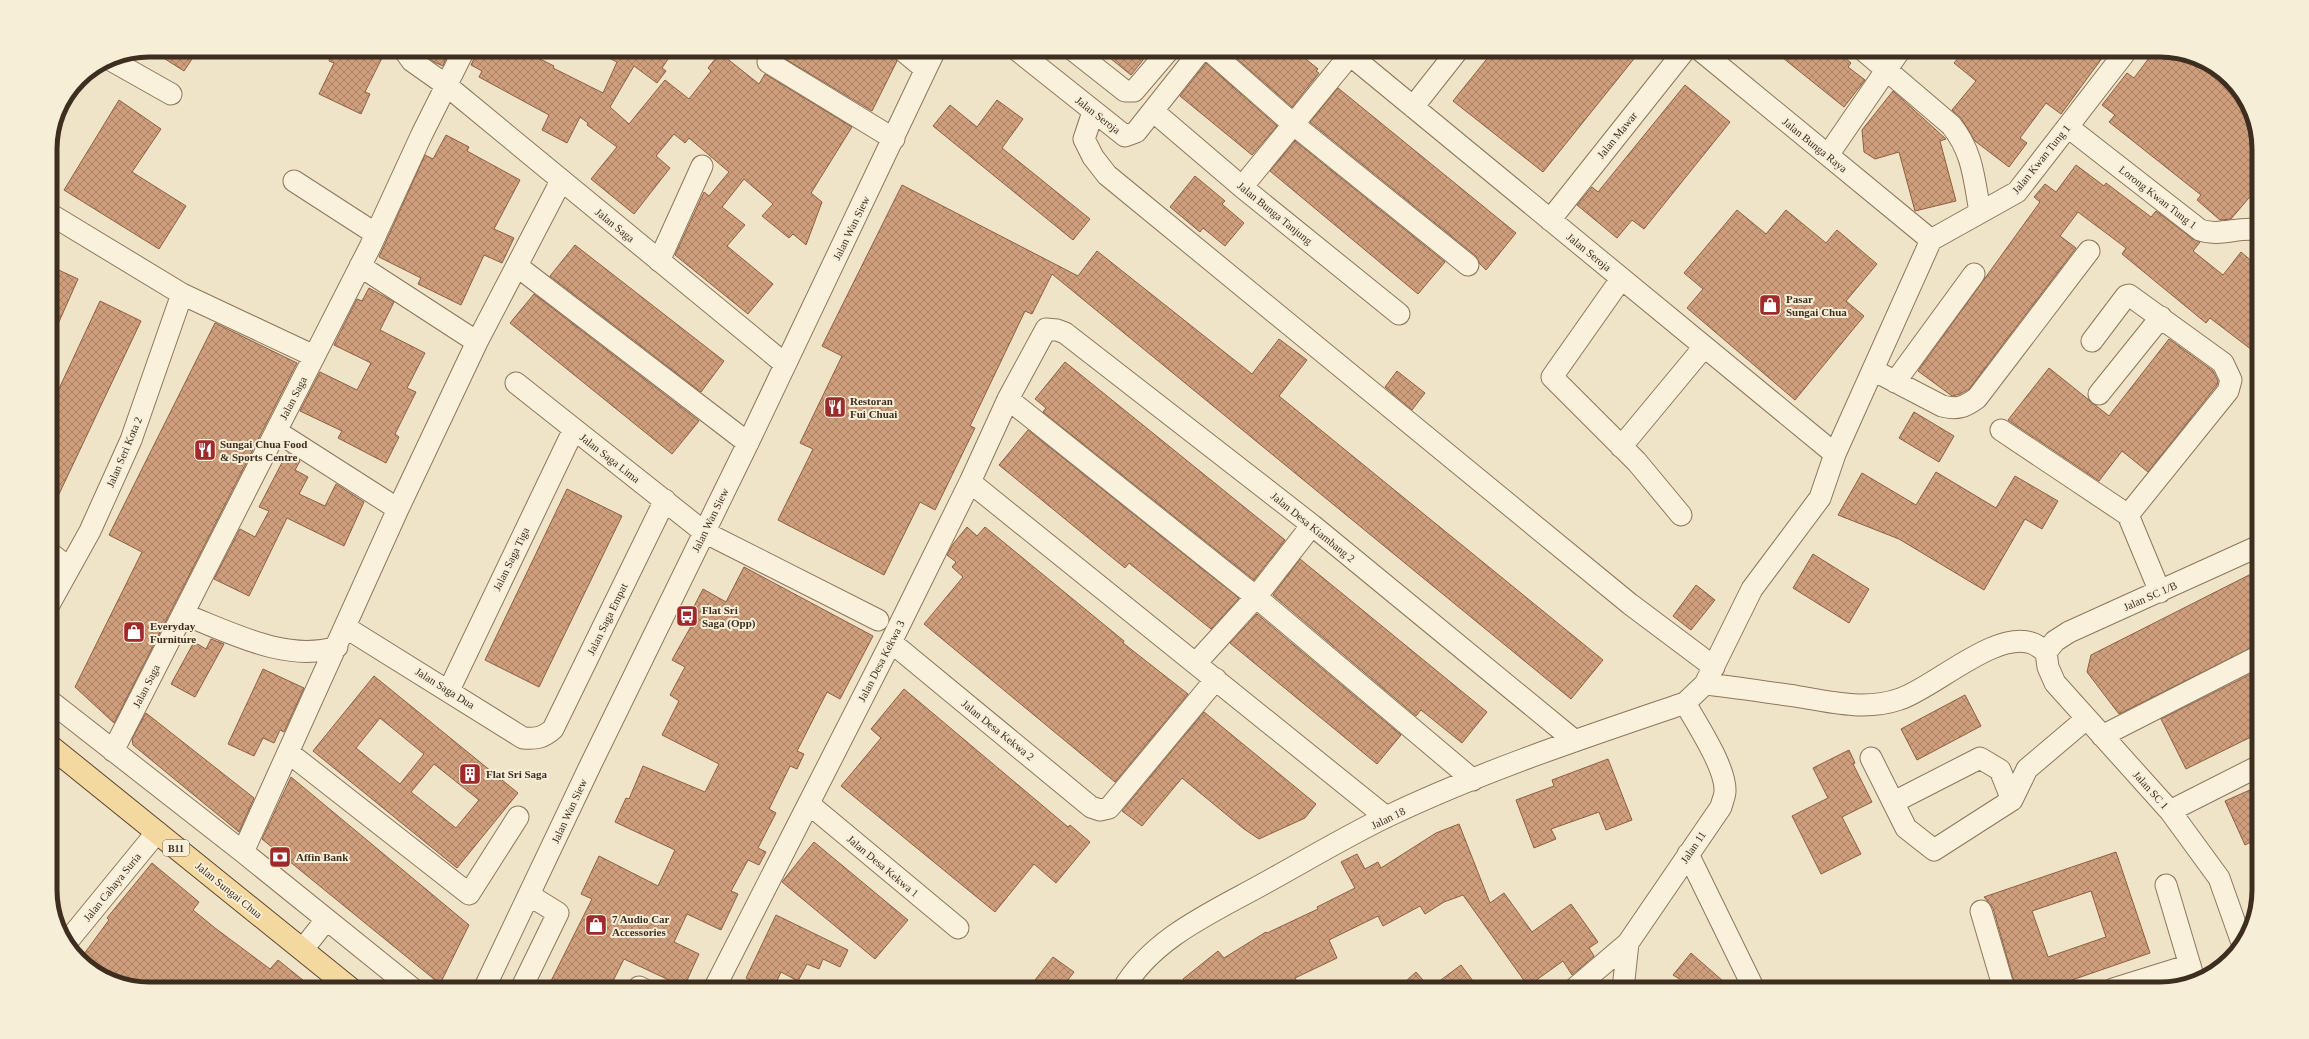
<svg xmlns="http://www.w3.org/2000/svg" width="2309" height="1039" font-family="Georgia,serif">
<defs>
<pattern id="building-cross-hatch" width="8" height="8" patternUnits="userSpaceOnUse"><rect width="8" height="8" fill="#cf9f7d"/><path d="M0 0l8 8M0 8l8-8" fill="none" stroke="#a98266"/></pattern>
</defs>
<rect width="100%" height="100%" fill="#f0e4c8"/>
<path fill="url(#building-cross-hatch)" stroke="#8d5f41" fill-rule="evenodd" d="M151,50H198L184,71Z
M334,50H386L365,92L370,94L361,114L319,94L334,63L329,61Z
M419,50H449L443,66L434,62Z
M478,50H545L540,59L554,66L553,68L603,93L617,62L593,50H674L662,68L666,71L657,83L634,66L610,107L629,124L665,80L689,99L711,71L708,68L720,53L759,84L765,74L852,127L811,193L822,202L806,245L793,234L789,238L762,216L773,204L744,179L722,207L745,225L727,246L773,284L748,314L675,255L704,192L709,196L729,172L689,138L685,143L674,134L656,156L670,168L634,214L591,179L617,147L587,125L588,123L580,117L567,143L542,130L549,115L479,77L482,71L471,65Z
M780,50H882L891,55L897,61L872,111L777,54Z
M1100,50H1151L1131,75Z
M1227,50H1295L1318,69L1316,71L1319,73L1292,107Z
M1494,50H1641L1543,172L1453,101Z
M1773,50H1836L1851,63L1848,67L1865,80L1844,107Z
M1965,50H2108L2061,114L2046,103L2020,138L2027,143L2009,167L1975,141L1961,118L1952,110L1976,81L1954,63Z
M2155,50L2198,58L2225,80L2222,84L2244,101L2259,143V186L2231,219L2220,220L2197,200L2201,195L2109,122L2115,115L2102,105L2127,73L2134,78Z
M1206,63L1277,126L1252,155L1180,96Z
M1685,85L1730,122L1644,229L1632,220L1617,238L1577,205L1592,187L1598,192Z
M1338,88L1516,233L1486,270L1480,264L1476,256L1310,122Z
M1893,91L1946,139L1940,141L1956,201L1915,211L1899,152L1875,159L1864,152L1862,130Z
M119,100L161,129L132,172L186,206L159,249L64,190Z
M997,100L1023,119L1002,148L1090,219L1073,240L933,126L950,105L977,127Z
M446,135L469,147L467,151L520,180L494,229L514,238L502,263L484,255L461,305L418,284L421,278L379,257L425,155L433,159Z
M1295,141L1445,262L1418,294L1270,171Z
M2076,165L2104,186L2106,183L2151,217L2156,211L2193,239L2200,242L2193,251L2223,275L2241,252L2254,263L2253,265L2259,269V341L2252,350L2210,318L2206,323L2122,254L2126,248L2078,212L2060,236L2076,248L1969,389L1960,394L1952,396L1918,371L2040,202L2034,197L2045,184L2056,192Z
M1195,176L1225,201L1222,204L1244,223L1225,246L1203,228L1200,232L1170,207Z
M902,185L1078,276L1097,251L1252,374L1279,339L1307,360L1279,396L1603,660L1571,699L1052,274L1032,314L1025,311L970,426L975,428L935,510L920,502L884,575L778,520L813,449L800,443L842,356L822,346Z
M1737,210L1766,234L1786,210L1826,243L1837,230L1877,264L1846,301L1864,316L1795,400L1687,308L1703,289L1684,273Z
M575,245L724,361L701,392L550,276Z
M50,266L78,279L50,342Z
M369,288L394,302L380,330L425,353L407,388L416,392L395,434L399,437L386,463L338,438L342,431L300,411L320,372L357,390L371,363L334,345L357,299L362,301Z
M534,294L699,421L672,454L510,323Z
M100,301L141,321L50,513V408Z
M215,323L297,363L114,723L75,687L142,552L109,535Z
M2169,339L2213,371L2218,381L2217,385L2148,472L2122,451L2099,481L2008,420L2049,368L2109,416Z
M1065,362L1285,540L1254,580L1043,412L1046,408L1035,399Z
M1397,371L1425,393L1412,410L1385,387Z
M1914,412L1954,436L1939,462L1899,438Z
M1028,430L1239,598L1211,629L1129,563L1125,568L999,465Z
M287,453L300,461L295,470L308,477L299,494L325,506L336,484L364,502L344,546L287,518L249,596L214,579L240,529L255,537L269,511L259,507Z
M1936,472L1996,508L2015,476L2058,501L2042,529L2025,519L1984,590L1899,539L1838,515L1862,473L1916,505Z
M567,489L622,516L539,687L485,660Z
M967,527L977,536L985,527L1124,641L1123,643L1188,694L1115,782L924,624L963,577L952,567L956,562L947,555L953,544Z
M1813,554L1869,589L1849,623L1793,588Z
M1300,559L1487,712L1462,743L1421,710L1416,716L1273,595Z
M744,567L873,636L840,699L827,692L797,751L804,754L797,769L790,766L769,809L776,813L758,848L766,852L759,865L748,860L731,891L738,894L721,930L687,914L674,942L699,954L684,987L624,959L609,989H547L592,899L581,894L599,856L658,886L675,850L615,822L626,798L629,799L643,766L705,792L719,764L662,735L679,701L670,695L685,667L672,660L694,621L688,618L703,589L726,602Z
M2259,570V644L2119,714L2087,672L2091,655Z
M1696,585L1715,600L1691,630L1673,616Z
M1257,614L1401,735L1377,764L1230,643Z
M211,639L224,644L195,697L171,684L194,642L206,649Z
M263,669L304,688L284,732L280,730L274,743L263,738L254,756L228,744Z
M2259,670V733L2186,769L2161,719Z
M374,676L518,793L457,868L313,751ZM380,718L424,754L400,784L356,748ZM434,764L479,800L456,828L411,792Z
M904,689L1068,827L1070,825L1090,842L1056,883L1034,864L995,912L841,786L881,738L871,729Z
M1965,695L1981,726L1917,760L1901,729Z
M1204,712L1316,804L1305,818L1259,839L1244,829L1182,778L1142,826L1122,811Z
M146,713L254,798L239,832L133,745L132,739Z
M1849,750L1855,763L1853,764L1872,802L1842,817L1861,854L1821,874L1792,816L1828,798L1813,768Z
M1608,759L1632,820L1606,830L1599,812L1551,829L1556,839L1534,848L1516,800L1554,786L1552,780Z
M291,777L469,925L440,984L262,839Z
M2259,786V838L2245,845L2225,801Z
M1459,824L1490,903L1504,893L1532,932L1571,904L1598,942L1589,948L1594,956L1572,975L1563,961L1528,986L1463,895L1444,902L1425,914L1420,906L1383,926L1378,916L1329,940L1337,958L1295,978L1302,989H1192L1183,979L1218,951L1224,958L1266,932L1267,933L1318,909L1317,907L1355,888L1341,862L1357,854L1365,869L1378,862L1381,868L1436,833Z
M814,842L908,920L875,959L782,882Z
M2116,852L2150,953L2046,989H2016L1993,908L1984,897ZM2091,891L2106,937L2048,957L2032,911Z
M152,863L199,902L193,910L215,928L270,969L278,960L314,989H150L111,981L81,958L109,920L107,918Z
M776,915L848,950L840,967L823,959L819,969L807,964L798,981L781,972L773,989H769L746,978Z
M1691,953L1732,989H1675L1681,980L1673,975Z
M1053,957L1074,972L1061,989H1028Z
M1461,965L1479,989H1413L1406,981L1416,972L1430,988Z"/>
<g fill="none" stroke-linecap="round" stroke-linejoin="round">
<g stroke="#8d765c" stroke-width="23">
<path id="minor" d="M404,50L412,61L446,85L785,364
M902,50L925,69
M1017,50L1125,136L1136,132L1201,50
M1073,50L1125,91H1134L1169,50
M1209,50L1293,124L1468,265
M1344,50L1835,454
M1700,50L1931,240
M1863,50L1951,125C1973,152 1974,179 1980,212
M109,59L171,94
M768,62L894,139
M1413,107L1458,50
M1153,111L1242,187L1399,314
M1093,112L1084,139L1093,157L1107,175L1630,604L1714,667
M2068,127L2200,230C2220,237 2239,226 2259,230
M1828,155L1900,50
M294,181L376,234
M1242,187L1354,50
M50,214L182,294L314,356
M1550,220L1685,50
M1931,240L2017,192L2127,50
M659,261L702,166
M360,266L477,342
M517,266L748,443
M1621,279L1552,377L1637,462L1681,515
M2092,341L2126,296L2129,295L2223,363L2231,380L2228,391L2128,515
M1873,370L1942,406C1957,410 1965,407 1977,398L2089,251
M1895,382L1974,274
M516,383L704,532L878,620
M2099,394L2161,317
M1008,399L1256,597L1473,780
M2001,430L2128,515L2160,592
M276,431L398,509
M1621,447L1704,347
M970,482L1386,817
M50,553L69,568
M50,603L90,531L131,440L182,294
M183,614C230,632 286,663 337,647
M345,627L523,738C536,739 543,738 553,729L665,500
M891,642L1091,807L1100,810L1109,808L1216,679
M2046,652L2048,667L2055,683L2170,811L2219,878L2241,940
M2046,652L2055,641L2069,632L2259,546
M1196,663L1256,597L1312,525
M1705,684C1735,687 1765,692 1795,696C1830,702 1866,711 1900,699C1934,688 1997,628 2034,644C2038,646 2042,649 2046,652
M449,690L574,429
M50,701L243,852L413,989
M2102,736L2259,656
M113,751L370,247L422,134L464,50
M289,753L469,894L518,817
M1871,758L1906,828L1934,850L2012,800L2027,769L2086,719
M1894,802L1980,758L2000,770L2012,800
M809,804L958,928
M2170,811L2259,766
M243,852L398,509L477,342L561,181
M1688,854L1754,989
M2166,885L2194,979
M1981,911L2004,989
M67,942L157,832
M303,949L326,920
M639,987L643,989
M484,989L590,766L748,443L935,50
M521,989L558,913L529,895
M714,989L891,642L970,482L1008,399L1046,329L1057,330L1065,333L1312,525L1575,741
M1123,989C1153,937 1215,911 1265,883C1305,861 1345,837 1386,817C1482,771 1585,737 1685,703L1705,684L1752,589L1820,498L1835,454L1931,240
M1574,989L1628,943
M1623,989L1628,943L1721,807C1722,802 1725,796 1725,791C1726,768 1697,724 1685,703
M2113,989L2190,965"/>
</g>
<g stroke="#5b4430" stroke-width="24">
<path id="major" d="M50,746L351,989"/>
</g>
<use href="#minor" stroke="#faf1dc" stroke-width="21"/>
<use href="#major" stroke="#f3d9a0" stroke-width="22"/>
</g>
<defs>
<g id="shop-square" transform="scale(1.15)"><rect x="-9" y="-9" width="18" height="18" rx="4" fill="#9e2a2b" stroke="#f7eed8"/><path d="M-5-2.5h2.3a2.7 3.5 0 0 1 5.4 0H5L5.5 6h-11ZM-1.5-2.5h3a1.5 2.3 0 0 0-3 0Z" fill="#fff"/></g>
<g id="restaurant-square" transform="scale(1.15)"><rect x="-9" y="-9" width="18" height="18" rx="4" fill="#9e2a2b" stroke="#f7eed8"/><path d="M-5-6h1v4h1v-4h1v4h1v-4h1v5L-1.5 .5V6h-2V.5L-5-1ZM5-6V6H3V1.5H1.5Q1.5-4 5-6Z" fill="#fff"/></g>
<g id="bus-square" transform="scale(1.15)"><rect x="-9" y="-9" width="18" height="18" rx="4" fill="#9e2a2b" stroke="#f7eed8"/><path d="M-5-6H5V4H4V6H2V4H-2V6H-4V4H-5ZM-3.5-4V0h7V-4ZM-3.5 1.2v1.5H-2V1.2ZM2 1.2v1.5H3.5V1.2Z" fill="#fff"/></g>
<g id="building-square" transform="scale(1.15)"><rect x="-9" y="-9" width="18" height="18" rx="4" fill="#9e2a2b" stroke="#f7eed8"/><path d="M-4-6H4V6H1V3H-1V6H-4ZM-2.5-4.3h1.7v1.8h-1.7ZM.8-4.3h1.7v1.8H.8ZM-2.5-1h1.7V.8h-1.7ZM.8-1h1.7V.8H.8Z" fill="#fff"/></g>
<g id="bank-square" transform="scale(1.15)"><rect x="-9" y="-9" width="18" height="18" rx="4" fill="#9e2a2b" stroke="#f7eed8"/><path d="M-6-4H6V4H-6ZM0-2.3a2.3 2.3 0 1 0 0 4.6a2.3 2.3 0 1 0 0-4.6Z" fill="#fff"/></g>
</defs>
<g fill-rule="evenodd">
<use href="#shop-square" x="1770" y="305"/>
<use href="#restaurant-square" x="835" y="407"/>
<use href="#restaurant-square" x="205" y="450"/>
<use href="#bus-square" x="687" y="616"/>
<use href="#shop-square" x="134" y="632"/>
<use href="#building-square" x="470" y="774"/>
<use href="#bank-square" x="280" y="857"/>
<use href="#shop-square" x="596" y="925"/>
</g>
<g text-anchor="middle" stroke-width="4" stroke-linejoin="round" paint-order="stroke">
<rect fill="#f7eed8" stroke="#756857" stroke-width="1" x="163" y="840" width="26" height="16" rx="3"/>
<g font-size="10" font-weight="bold" fill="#3d2e20">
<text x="176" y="852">B11</text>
</g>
<g font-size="11" fill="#3d2e20" stroke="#f7eed8">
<text transform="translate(1098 115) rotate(38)" y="4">Jalan Seroja</text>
<text transform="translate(1617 135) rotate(-51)" y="4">Jalan Mawar</text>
<text transform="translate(1815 145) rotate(39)" y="4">Jalan Bunga Raya</text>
<text transform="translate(2041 159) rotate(-51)" y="4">Jalan Kwan Tung 1</text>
<text transform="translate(2158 197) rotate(38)" y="4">Lorong Kwan Tung 1</text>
<text transform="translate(1275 213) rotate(39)" y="4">Jalan Bunga Tanjung</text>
<text transform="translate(615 225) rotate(39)" y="4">Jalan Saga</text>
<text transform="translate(851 228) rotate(-64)" y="4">Jalan Wan Siew</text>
<text transform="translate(1589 252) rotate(39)" y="4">Jalan Seroja</text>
<text transform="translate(293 398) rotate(-63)" y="4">Jalan Saga</text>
<text transform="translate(124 452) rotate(-67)" y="4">Jalan Seri Kota 2</text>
<text transform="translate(610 458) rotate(38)" y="4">Jalan Saga Lima</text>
<text transform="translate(710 520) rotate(-64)" y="4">Jalan Wan Siew</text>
<text transform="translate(1313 527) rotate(39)" y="4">Jalan Desa Kiambang 2</text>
<text transform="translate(511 559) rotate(-64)" y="4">Jalan Saga Tiga</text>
<text transform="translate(2150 596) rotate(-24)" y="4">Jalan SC 1/B</text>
<text transform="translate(607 619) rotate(-64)" y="4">Jalan Saga Empat</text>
<text transform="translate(881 661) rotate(-63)" y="4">Jalan Desa Kekwa 3</text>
<text transform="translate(146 686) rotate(-63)" y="4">Jalan Saga</text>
<text transform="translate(445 688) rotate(32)" y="4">Jalan Saga Dua</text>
<text transform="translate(998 730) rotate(39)" y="4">Jalan Desa Kekwa 2</text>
<text transform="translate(2151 790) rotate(48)" y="4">Jalan SC 1</text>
<text transform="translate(569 811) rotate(-65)" y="4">Jalan Wan Siew</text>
<text transform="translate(1388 818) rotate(-26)" y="4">Jalan 18</text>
<text transform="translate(1693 847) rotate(-56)" y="4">Jalan 11</text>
<text transform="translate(883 866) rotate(40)" y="4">Jalan Desa Kekwa 1</text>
<text transform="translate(112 887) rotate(-51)" y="4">Jalan Cahaya Suria</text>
<text transform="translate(229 890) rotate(39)" y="4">Jalan Sungai Chua</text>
</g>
<g font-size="11" font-weight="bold" fill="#3d2e20" stroke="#f7eed8" text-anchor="start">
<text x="1786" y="303">Pasar<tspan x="1786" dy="13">Sungai Chua</tspan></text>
<text x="850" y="405">Restoran<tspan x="850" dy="13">Fui Chuai</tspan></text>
<text x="220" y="448">Sungai Chua Food<tspan x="220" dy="13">&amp; Sports Centre</tspan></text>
<text x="702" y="614">Flat Sri<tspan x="702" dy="13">Saga (Opp)</tspan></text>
<text x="150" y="630">Everyday<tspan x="150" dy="13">Furniture</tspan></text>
<text x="486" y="778">Flat Sri Saga</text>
<text x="296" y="861">Affin Bank</text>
<text x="612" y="923">7 Audio Car<tspan x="612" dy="13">Accessories</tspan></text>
</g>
</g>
<path d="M0 0H2309V1039H0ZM149 57H2160A92 92 0 0 1 2252 149V890A92 92 0 0 1 2160 982H149A92 92 0 0 1 57 890V149A92 92 0 0 1 149 57Z" fill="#f7eed8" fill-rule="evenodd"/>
<path fill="none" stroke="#3d2e20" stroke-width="5" d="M149 57H2160A92 92 0 0 1 2252 149V890A92 92 0 0 1 2160 982H149A92 92 0 0 1 57 890V149A92 92 0 0 1 149 57Z"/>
</svg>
